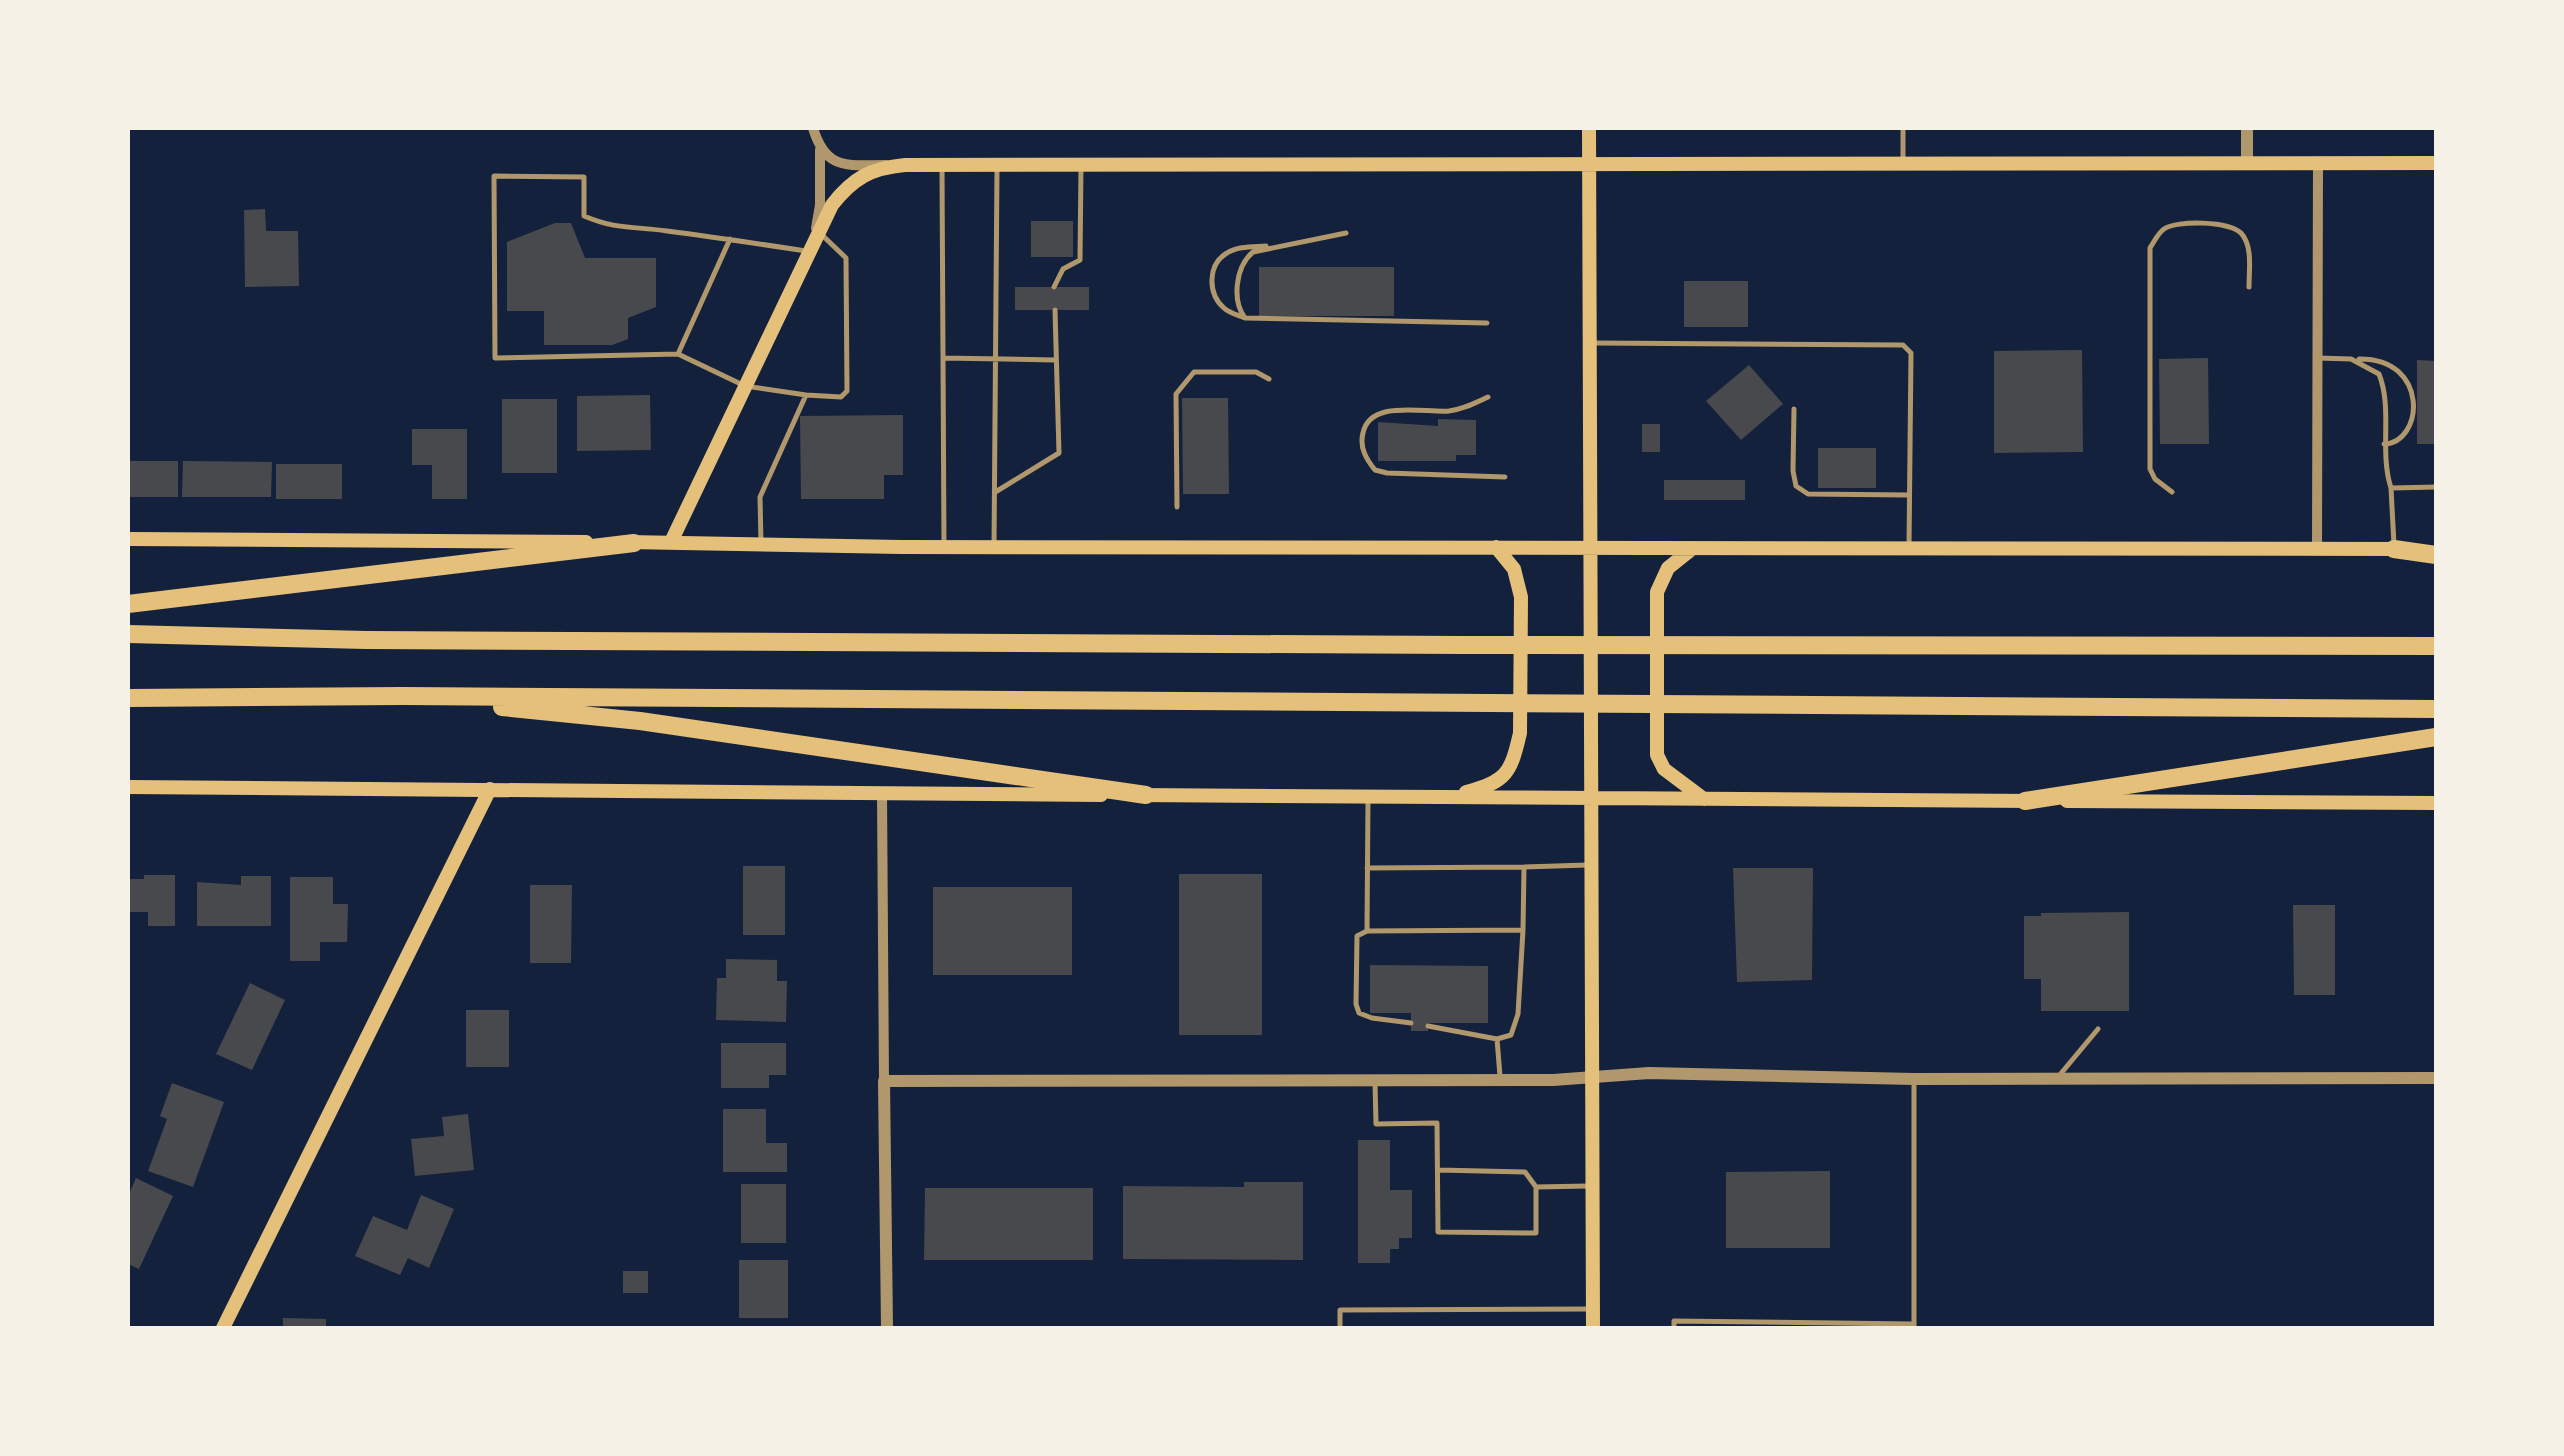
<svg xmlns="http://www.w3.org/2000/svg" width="2564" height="1456" font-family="Overpass,sans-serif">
<rect width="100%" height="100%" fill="#14213d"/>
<path fill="#48494c" d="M265,209L266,231H298L299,286L245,287L244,210Z
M1031,221H1073V257H1031Z
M555,223H571L585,258H656V307L628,318V339L612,345H544V311H507V242Z
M1259,267H1394V316H1259Z
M1684,281H1748V327H1684Z
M1015,287H1089V310H1015Z
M2082,350L2083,452L1994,453V351Z
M2208,358L2209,444H2160L2159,359Z
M2417,360L2436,361V444H2417Z
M1749,365L1783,404L1741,440L1706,401Z
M650,395L651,450L577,451V396Z
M1182,398H1228L1229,494H1183Z
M502,399H557V473H502Z
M903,415V475H884V499H801L800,416Z
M1438,419L1476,420V455H1456V461H1378V422L1438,426Z
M1642,424H1660V452H1642Z
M412,429H467V499H432V465H412Z
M1818,448H1876V488H1818Z
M128,461H178V497H128Z
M183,461L272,462L271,497H182Z
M276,464H342V499H276Z
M1664,480H1745V500H1664Z
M743,866H785V935H743Z
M1733,868H1813L1812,980L1737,982Z
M1179,874H1262V1035H1179Z
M144,875H175V926H148V912H128V879H144Z
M241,876H271V926H197V882L241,885Z
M290,877H333V904H348L347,942H320V961H290Z
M530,885H572L571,963H530Z
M933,887H1072V975H933Z
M2293,905H2335V995H2294Z
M2129,912V1011H2041V979H2024V916H2041V913Z
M726,959L777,960V981H787L786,1022L716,1020L717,978H726Z
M1370,965L1488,966V1023H1428V1031H1411V1013H1370Z
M250,983L285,1000L252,1070L216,1054Z
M466,1010H509V1067H466Z
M721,1043H786V1075H769V1088H721Z
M172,1083L224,1102L193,1187L148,1171L167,1119L160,1116Z
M723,1109H766V1143H787V1172H723Z
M468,1114L474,1170L415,1176L411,1139L444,1136L442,1117Z
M1358,1140H1390V1190H1412V1238H1399V1249H1390V1263H1358Z
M1830,1171V1248H1726V1172Z
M136,1178L173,1196L139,1269L128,1264V1196Z
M1244,1182H1303V1260L1123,1259V1186L1244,1187Z
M741,1184H786V1243H741Z
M925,1188H1093V1260H924Z
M421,1195L454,1209L429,1268L408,1258L400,1275L355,1256L373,1216L407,1230Z
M739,1260H788V1318H739Z
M623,1271H648V1293H623Z
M283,1318L326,1319V1328H283Z"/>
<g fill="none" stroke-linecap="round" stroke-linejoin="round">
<path stroke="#b1986c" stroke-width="5" d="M1903,161V128
M942,168L944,547
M1346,233L1253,252C1235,267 1232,301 1245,318L1487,323
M730,239L678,354L495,358L494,176L584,177V216C617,230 633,226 667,231C714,237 760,244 806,251
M1054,287L1063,269L1080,260L1081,167
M1245,318C1238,315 1229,313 1224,308C1207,293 1208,264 1227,253C1238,246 1253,247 1266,246
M1594,343L1903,345L1911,353L1909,547
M678,354L745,386L806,395L841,397L847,391L846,258L821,234
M943,358L1055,360
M2318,358L2351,359L2379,374C2393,409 2379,451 2391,488L2436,487
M2359,359C2430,358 2424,443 2384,444
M1488,397C1475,403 1464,409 1449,411C1424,413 1370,399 1363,433C1359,448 1367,460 1375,470L1387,473L1505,477
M1794,409L1793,471L1796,486L1808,494L1908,495
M2391,488L2394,545
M997,491L1059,453L1055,310
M2172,492L2155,479L2150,469V248C2154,242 2158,233 2164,229C2177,220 2229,221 2241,233C2253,246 2249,270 2249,287
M1177,507L1176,394L1194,372H1256L1269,379
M761,543L760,497L806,395
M994,547L997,168
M1368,800L1367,931L1523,930L1524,867L1587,865
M1367,868L1524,867
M1367,931L1357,936L1356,1004L1359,1013L1372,1018L1411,1023
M1428,1026L1497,1039
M1500,1076L1497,1039L1511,1035L1518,1014L1523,930
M2058,1077L2098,1029
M1914,1082V1328
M1375,1083L1376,1124L1437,1123L1438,1232L1536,1233V1187L1525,1172L1438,1170
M1536,1187L1588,1186
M1340,1328V1310L1590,1309
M1674,1328V1321L1914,1324"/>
<path stroke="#b1986c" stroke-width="10" d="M813,128C826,171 847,165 886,165
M816,228L820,205V150
M2317,549L2318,163
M882,793L884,1081"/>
<path stroke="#b1986c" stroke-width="12" d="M2247,128V163
M887,1328L884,1081L1553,1080L1649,1073L1914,1079L2436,1078"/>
<path stroke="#e5c07b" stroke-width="14" d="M1589,128L1593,1328
M128,539L586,542
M627,542L901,547L2401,549
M671,542L832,205C853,178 871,168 905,165L2436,163
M1693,548L1668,568L1657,592V755L1664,769L1704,799
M128,787L1101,795
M1466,792C1507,782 1511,772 1520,733L1521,597L1514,569L1496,547
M1137,795L2036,801
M2067,801L2436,803
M223,1328L490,789"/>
<path stroke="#e5c07b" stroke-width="18" d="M2394,549L2436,555
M128,604L634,543
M128,634L366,640L1463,645L2436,646
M128,698L402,696L2436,709
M502,707L640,721L1146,795
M2025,801L2436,737"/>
</g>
<rect width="2564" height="1456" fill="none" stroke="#f6f1e7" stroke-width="260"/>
</svg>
